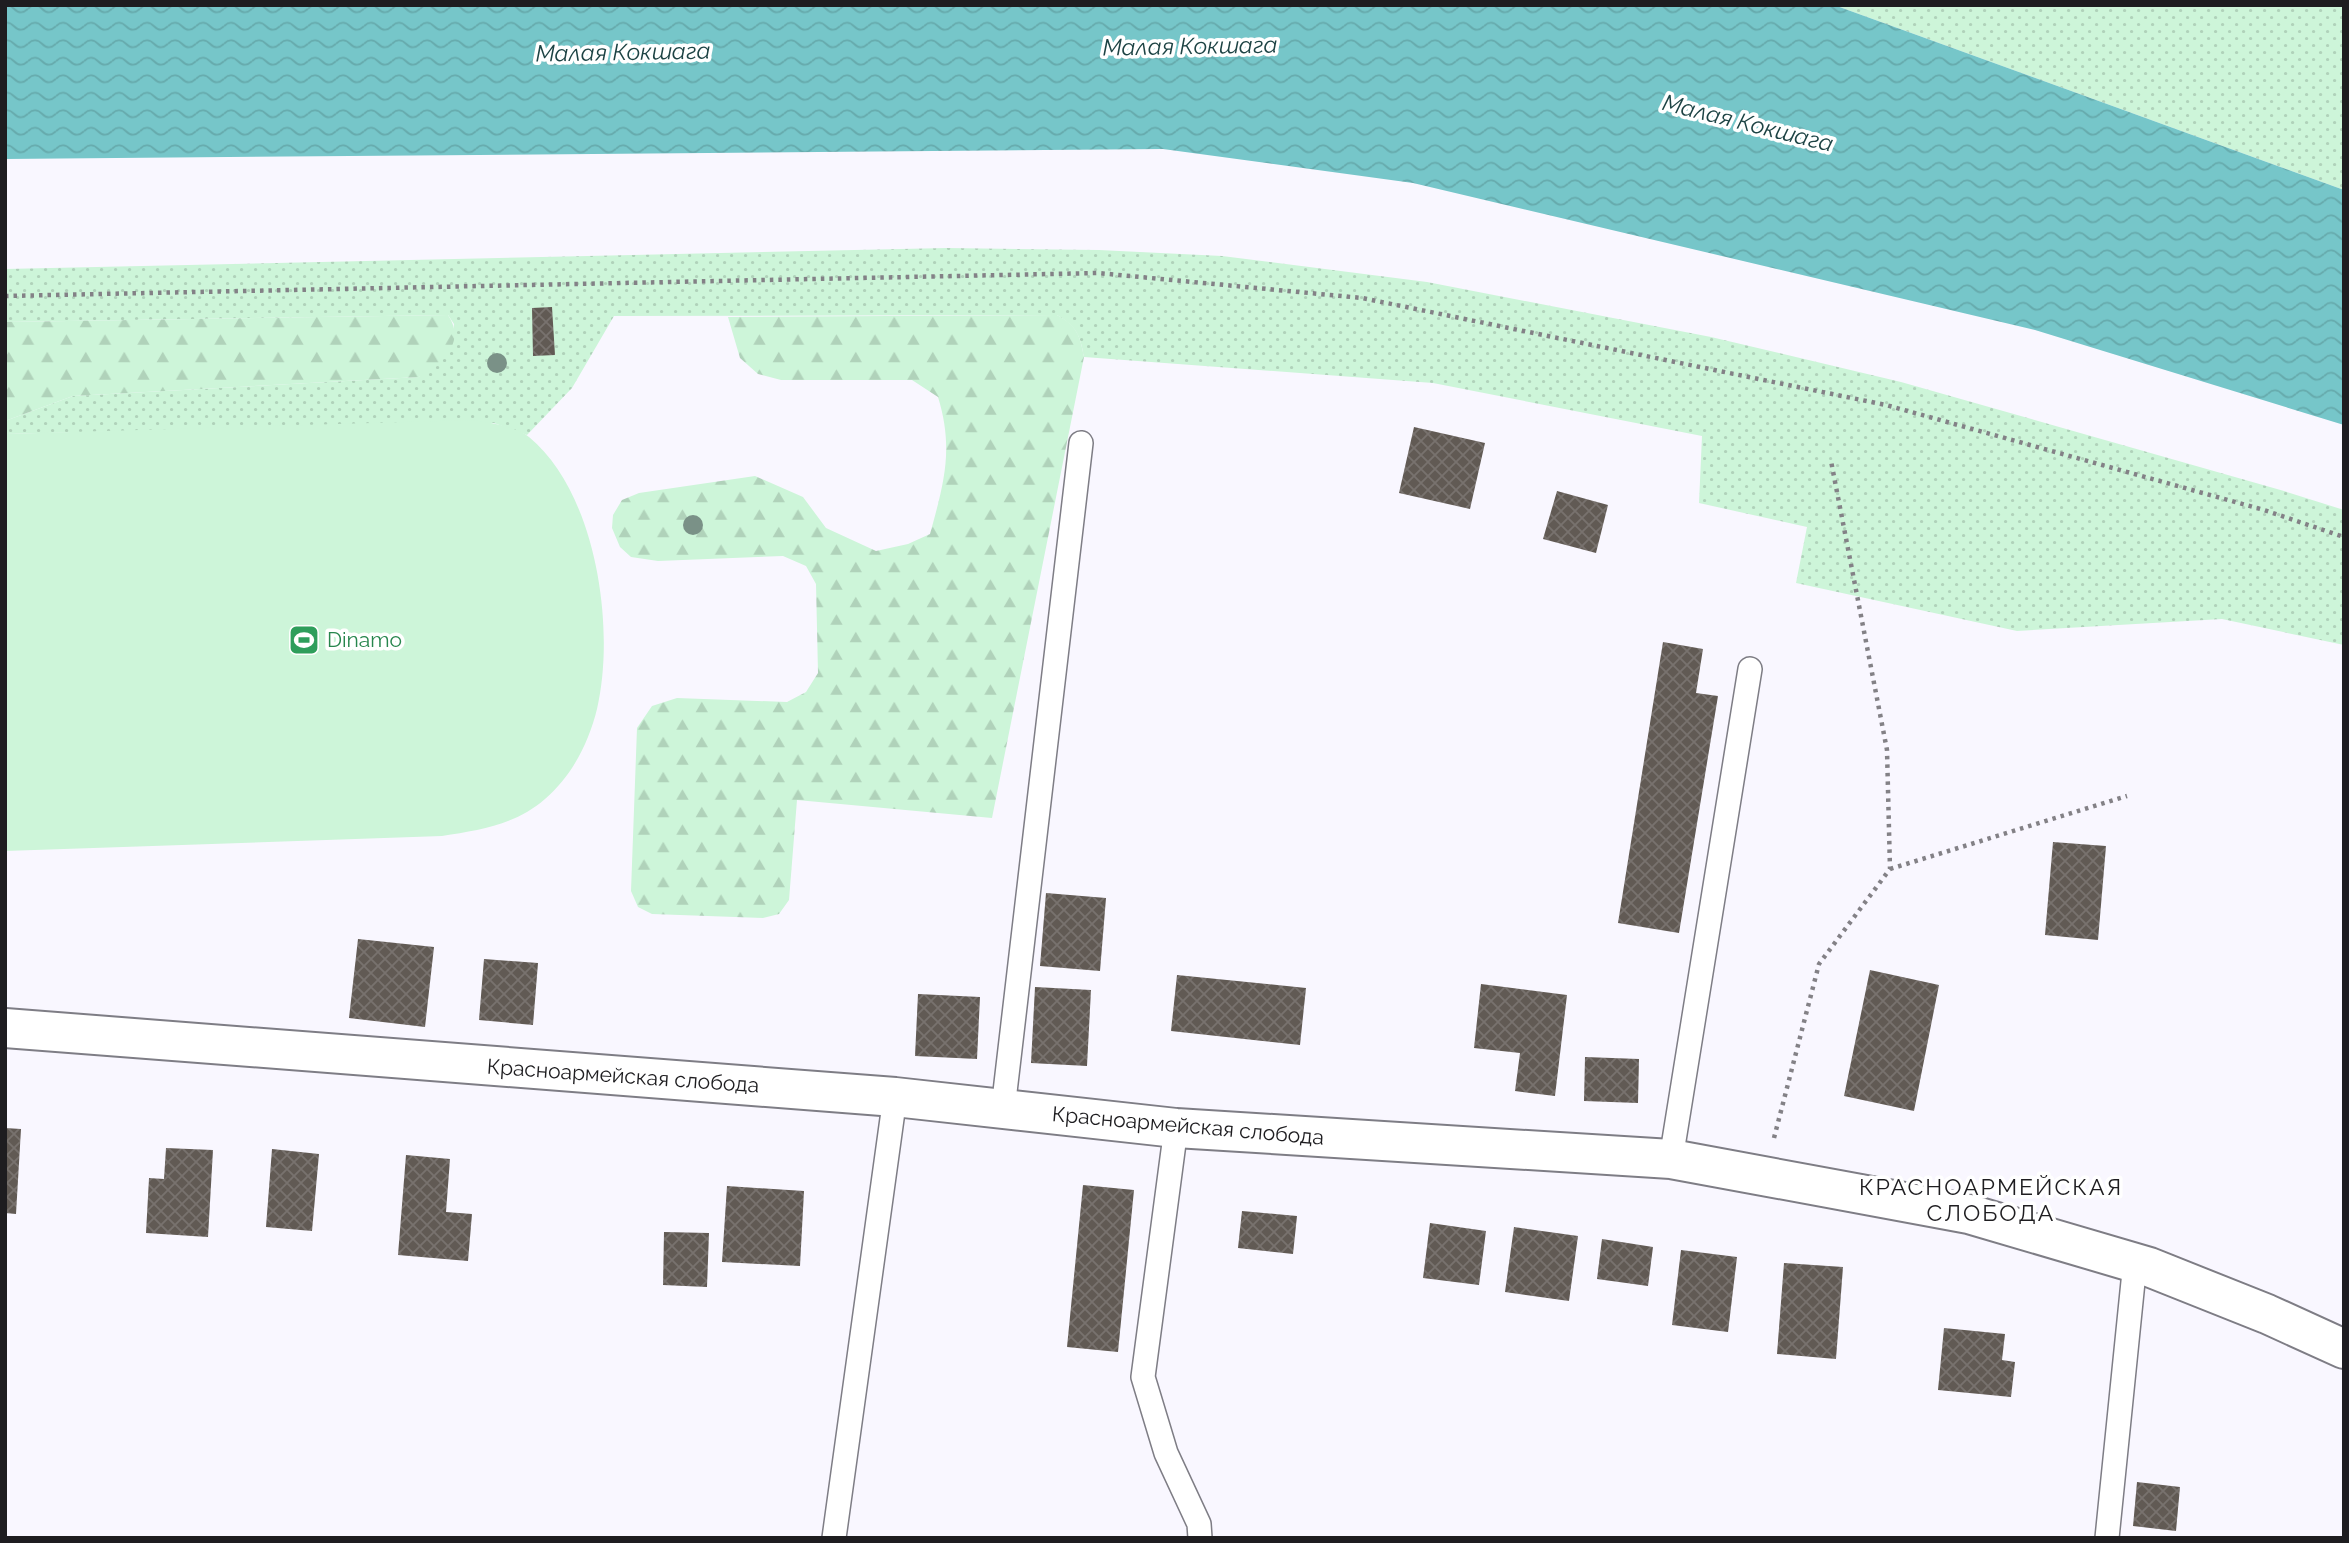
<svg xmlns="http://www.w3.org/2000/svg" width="2349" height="1543" font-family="Raleway,sans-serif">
<defs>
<pattern id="grass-dots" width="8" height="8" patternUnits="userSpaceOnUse" patternTransform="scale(1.75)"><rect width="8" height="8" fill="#cdf5d9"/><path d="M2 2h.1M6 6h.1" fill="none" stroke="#b0d2ba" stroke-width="1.8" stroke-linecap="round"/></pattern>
<pattern id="forest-firs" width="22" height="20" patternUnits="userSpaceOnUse" patternTransform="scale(1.75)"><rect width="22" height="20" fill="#cdf5d9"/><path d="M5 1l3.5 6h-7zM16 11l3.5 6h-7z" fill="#b0d2ba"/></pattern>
<pattern id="water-waves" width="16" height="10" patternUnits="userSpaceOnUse" patternTransform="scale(1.75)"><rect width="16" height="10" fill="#76c6c9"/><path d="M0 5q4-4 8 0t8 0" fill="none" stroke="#66aaac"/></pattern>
<pattern id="building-cross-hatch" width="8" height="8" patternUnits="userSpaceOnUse" patternTransform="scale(1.75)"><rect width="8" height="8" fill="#615a54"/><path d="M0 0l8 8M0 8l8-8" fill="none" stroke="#78726e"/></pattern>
</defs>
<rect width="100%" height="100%" fill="#f9f7ff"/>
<path fill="url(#grass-dots)" d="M1834,5H2344V190L2308,177Z
M947,248L1099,250L1222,256L1427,282L1711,337L1901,382L2284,491L2344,510V645L2222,619L2017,631L1796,583L1807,527L1699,503L1702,436L1433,383L1084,357C1080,335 1077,327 1057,315L614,316L572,388L527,435L494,423L5,434V421L73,396L419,377L453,338L454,324L448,315L5,322V269Z"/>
<path fill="url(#forest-firs)" d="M448,315C467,343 441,364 419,377L73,396L5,421V322Z
M1057,315C1077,326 1080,335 1084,357L992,818L797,800L789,900L779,914L763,918L652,914L638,907L631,891L637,728L652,706L677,698L787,702L806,692L818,673L816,584L806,566L783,556L658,561L631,557L620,547L612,528L613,515L622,500L639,493L755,476L803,497L826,528L876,551L908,544L930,534C944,483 954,449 938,397L912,380H781L758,374L740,358L728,317Z"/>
<path fill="#cdf5d9" d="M473,420C490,423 515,426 529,437C596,492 616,627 597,709C589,742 572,776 545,799C515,825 480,830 442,836L5,851V434Z"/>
<path fill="url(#water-waves)" d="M5,5H1834L2344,190V425L2035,330L1413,183L1163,149L5,159Z"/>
<path fill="url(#building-cross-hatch)" d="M552,307L555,355L533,356L532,308Z
M1414,427L1485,443L1470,509L1399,493Z
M1557,491L1608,505L1596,553L1543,539Z
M1663,642L1703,649L1696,693L1718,696L1679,933L1618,923Z
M2053,842L2106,846L2098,940L2045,935Z
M1046,893L1106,898L1100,971L1040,966Z
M358,939L434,947L425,1027L349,1018Z
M484,959L538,963L533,1025L479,1020Z
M1870,970L1939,985L1914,1111L1844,1096Z
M1177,975L1306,988L1300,1045L1171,1031Z
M1481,984L1567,995L1555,1096L1515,1091L1520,1053L1474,1048Z
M1035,987L1091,990L1087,1066L1031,1063Z
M918,994L980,997L977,1059L915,1056Z
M1585,1057L1639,1059L1638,1103L1584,1101Z
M5,1128L21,1129L16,1214L5,1213Z
M166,1148L213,1150L208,1237L146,1233L149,1178L164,1179Z
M272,1149L319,1154L312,1231L266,1227Z
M406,1155L450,1159L446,1212L472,1214L468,1261L398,1255Z
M1083,1185L1134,1190L1118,1352L1067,1347Z
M727,1186L804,1191L800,1266L722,1262Z
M1242,1211L1297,1216L1293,1254L1238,1248Z
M1430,1223L1486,1231L1479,1285L1423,1278Z
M1514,1227L1578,1236L1569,1301L1505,1292Z
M664,1232L709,1233L707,1287L663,1285Z
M1602,1239L1653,1247L1648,1286L1597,1279Z
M1681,1250L1737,1257L1728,1332L1672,1325Z
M1784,1263L1843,1267L1836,1359L1777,1354Z
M1944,1328L2005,1334L2002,1360L2015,1362L2011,1397L1938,1390Z
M2137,1482L2180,1487L2176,1531L2133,1526Z"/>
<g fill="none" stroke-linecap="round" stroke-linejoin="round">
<g stroke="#7e7d85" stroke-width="26">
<path id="lane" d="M1003,1109L1081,443
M1176,1128L1143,1377L1166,1453L1199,1524L1200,1538
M1671,1159L1750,669
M834,1538L895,1097
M2107,1538L2135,1262"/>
</g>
<g stroke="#7e7d85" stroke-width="42">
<path id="street" d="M5,1028L895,1097L1176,1128L1671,1159L1969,1214L2149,1267L2267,1314L2344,1349"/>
</g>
<path stroke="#838186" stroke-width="4.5" stroke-dasharray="3.5 5" stroke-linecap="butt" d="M5,296L1098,273L1362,298L1886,405L2264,510L2344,537
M1890,869L2127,796
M1774,1138L1819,964L1890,869L1887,750L1831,461"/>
<use href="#lane" stroke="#fff" stroke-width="23"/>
<use href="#street" stroke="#fff" stroke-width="38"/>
</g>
<g fill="#7a9187">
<circle cx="497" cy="363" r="10"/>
<circle cx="693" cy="525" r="10"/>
</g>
<defs>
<g id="stadium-square" transform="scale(1.575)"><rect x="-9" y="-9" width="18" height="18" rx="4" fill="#2e9e5b" stroke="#fff"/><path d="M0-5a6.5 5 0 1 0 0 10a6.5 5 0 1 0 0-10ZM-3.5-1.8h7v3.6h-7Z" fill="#fff"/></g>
</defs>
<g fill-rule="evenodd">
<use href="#stadium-square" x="304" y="640"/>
</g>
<g text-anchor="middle" stroke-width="7" stroke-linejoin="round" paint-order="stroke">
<g font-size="21" fill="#27864d" stroke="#fff" text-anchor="start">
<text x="327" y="647">Dinamo</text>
</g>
<g font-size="21" fill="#1e1d20" stroke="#fff">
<text transform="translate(623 1076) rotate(4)" y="7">Красноармейская слобода</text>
<text transform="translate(1188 1126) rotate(5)" y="7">Красноармейская слобода</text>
</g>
<g font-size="23" font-style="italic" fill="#1d4344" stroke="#fff">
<text transform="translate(1190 46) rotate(-1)" y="8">Малая Кокшага</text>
<text transform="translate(623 52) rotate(-1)" y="8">Малая Кокшага</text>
<text transform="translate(1748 123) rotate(14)" y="8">Малая Кокшага</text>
</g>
<g font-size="23" letter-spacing="2" fill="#1e1d20" stroke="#fff">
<text x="1991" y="1195">КРАСНОАРМЕЙСКАЯ<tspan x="1991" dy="26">СЛОБОДА</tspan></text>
</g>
</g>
<rect width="2349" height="1543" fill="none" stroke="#1e1d20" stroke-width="14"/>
</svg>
